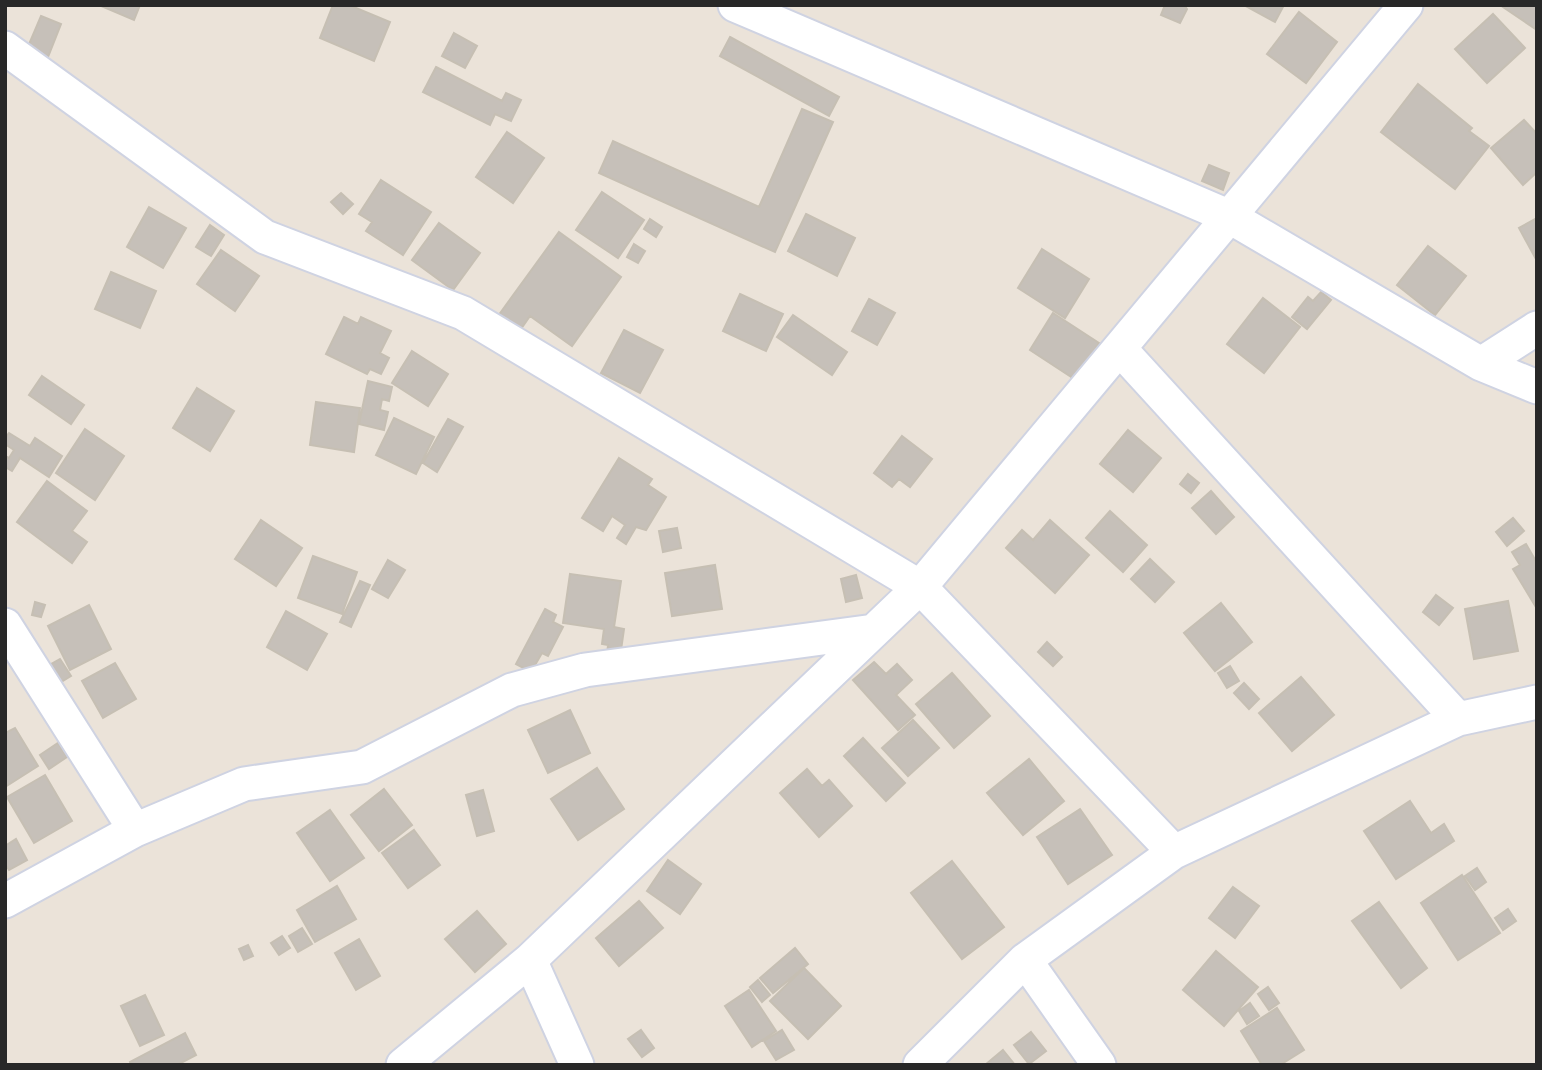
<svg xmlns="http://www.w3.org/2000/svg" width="1542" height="1070" font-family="Ubuntu,sans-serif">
<rect width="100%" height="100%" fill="#ebe3d9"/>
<path fill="#c6c0b9" stroke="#c6bfb3" stroke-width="2" d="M99,5H140L134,20Z
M333,5H349L390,22L374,61L320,38Z
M1165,5H1184L1187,9L1180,23L1161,15Z
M1244,5H1284L1275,22Z
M1500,5H1537V30Z
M1299,12L1337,42L1306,83L1267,54Z
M1493,14L1525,48L1487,83L1455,49Z
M41,16L61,24L48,57L27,49Z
M454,33L477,46L465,68L442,56Z
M730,37L839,97L829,116L720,56Z
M436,67L502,101L506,93L521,100L511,121L495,114L490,125L423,92Z
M1418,84L1472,128L1469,131L1489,146L1455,189L1381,132Z
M802,109L833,122L775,252L599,173L613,141L759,207Z
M1524,120L1537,134V172L1523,185L1491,148Z
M507,132L544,158L513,203L476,177Z
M1209,165L1229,173L1223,190L1202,181Z
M381,180L431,212L403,255L366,231L372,222L359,214Z
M602,192L644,220L618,258L576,230Z
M341,193L353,204L343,214L331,202Z
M149,207L186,228L163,268L127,247Z
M806,214L855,238L837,276L788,251Z
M1537,218V261L1519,228Z
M650,219L662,227L656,237L644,229Z
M439,223L480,253L453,290L412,260Z
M210,225L224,235L211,256L196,247Z
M559,232L621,277L572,346L530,316L514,339L493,323Z
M634,244L645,251L638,263L627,257Z
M1428,246L1466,276L1435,315L1397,285Z
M1042,249L1089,279L1065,318L1018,288Z
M221,250L259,276L235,311L197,284Z
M111,272L156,291L140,328L95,309Z
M1321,292L1331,300L1307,329L1292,317L1308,297L1313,301Z
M740,294L783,314L766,351L723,331Z
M1263,298L1300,327L1264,373L1227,344Z
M869,299L895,313L877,345L852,331Z
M1053,313L1099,343L1076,380L1030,350Z
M793,315L847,352L832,375L777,337Z
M344,317L358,324L361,317L391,331L380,353L389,358L381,374L370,369L367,374L326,354Z
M624,330L663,350L640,393L601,373Z
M412,351L448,374L428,406L392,383Z
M42,376L84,405L71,424L29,395Z
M368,381L392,387L389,401L382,399L380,410L388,412L384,430L359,424Z
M197,388L234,411L210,451L173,428Z
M316,402L360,408L354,452L310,445Z
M394,418L434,437L416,474L376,455Z
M448,419L463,427L437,472L423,463Z
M85,429L124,456L95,500L56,473Z
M1128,430L1161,458L1133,492L1100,464Z
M9,433L30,446L35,438L62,456L49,477L20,458L12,471L5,467V456L9,458L14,450L5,444V438Z
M902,436L932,459L910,487L899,479L892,487L874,473Z
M619,458L652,479L648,485L666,497L646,530L636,527L626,544L617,538L625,525L612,516L603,531L582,518Z
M1188,474L1199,483L1191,493L1180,484Z
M47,481L87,511L72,531L87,542L72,563L17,522Z
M1211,491L1234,517L1216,534L1192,508Z
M1110,511L1147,545L1123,572L1086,538Z
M1513,518L1524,531L1507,546L1496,532Z
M261,520L302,548L276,586L235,559Z
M1050,520L1089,555L1055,593L1006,548L1022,530L1033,540Z
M677,528L681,548L663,552L659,531Z
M1526,544L1537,563V609L1513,569L1520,565L1512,552Z
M313,556L357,572L342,614L298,598Z
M1150,559L1174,582L1155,602L1131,579Z
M388,560L405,570L388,598L372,589Z
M715,565L722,609L672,616L665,573Z
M570,574L621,581L614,627L624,629L620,657L607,655L608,645L602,644L604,629L563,623Z
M856,575L862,598L846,602L841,579Z
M360,581L370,585L351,627L340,622Z
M1436,595L1453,608L1439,625L1423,612Z
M1508,601L1518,651L1474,659L1465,609Z
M35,602L45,605L41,617L32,615Z
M1221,603L1252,642L1215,671L1184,633Z
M89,605L111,649L70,670L48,626Z
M545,609L556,615L553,622L563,627L548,656L542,653L531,672L516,664Z
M286,611L327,634L307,670L267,647Z
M1047,642L1062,657L1053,666L1038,652Z
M60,659L71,676L56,685L46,667Z
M874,662L886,674L897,664L912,680L896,695L915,715L898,730L853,680Z
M115,663L136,699L103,718L82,681Z
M1230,666L1239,681L1227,688L1218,673Z
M952,673L990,716L954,748L916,704Z
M1301,677L1334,715L1292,751L1259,713Z
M1244,683L1259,699L1249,709L1234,693Z
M570,710L590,753L548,773L528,730Z
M913,720L939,748L908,776L882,748Z
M15,728L38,766L5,787V733Z
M863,738L905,783L886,801L844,756Z
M58,743L67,757L49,769L40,755Z
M1029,759L1064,801L1023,835L987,793Z
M597,768L624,809L578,840L551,799Z
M807,769L822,786L829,780L852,806L819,837L780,793Z
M45,775L72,821L34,843L7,797Z
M384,789L412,825L379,851L351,815Z
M483,790L494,831L477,836L466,795Z
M1410,801L1431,833L1444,824L1454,841L1396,879L1364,831Z
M1080,809L1112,855L1068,884L1037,837Z
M330,810L364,858L330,881L297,833Z
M414,830L440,865L408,888L382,853Z
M16,839L27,860L9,870L5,864V846Z
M668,860L701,884L680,914L647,891Z
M952,861L1004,927L962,959L911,893Z
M1477,868L1486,882L1475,890L1465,876Z
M1462,875L1500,933L1458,960L1421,903Z
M337,886L356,919L315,942L297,910Z
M1233,887L1259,906L1235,938L1209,918Z
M639,901L663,928L619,966L596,938Z
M1379,902L1427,968L1401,988L1352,921Z
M1508,909L1516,921L1503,930L1495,918Z
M477,911L506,944L475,972L445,939Z
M302,928L312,944L298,952L289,936Z
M282,936L290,948L279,955L271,943Z
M359,939L380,976L356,990L335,953Z
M248,945L253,956L244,960L239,949Z
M795,948L808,964L773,993L760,978Z
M1216,951L1258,987L1224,1026L1183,990Z
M804,968L841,1006L808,1039L770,1001Z
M758,980L770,995L762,1002L750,987Z
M1268,987L1279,1003L1269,1010L1258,994Z
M749,990L776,1031L752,1047L725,1006Z
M145,995L164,1035L140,1046L121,1006Z
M1250,1003L1259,1016L1247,1024L1239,1011Z
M1277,1008L1304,1050L1280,1065H1262L1241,1031Z
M641,1030L654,1048L642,1057L628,1039Z
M782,1030L794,1050L776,1060L764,1041Z
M1031,1032L1046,1051L1029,1064L1014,1045Z
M185,1033L196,1055L177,1065H131L130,1062Z
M1003,1050L1015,1065H985Z"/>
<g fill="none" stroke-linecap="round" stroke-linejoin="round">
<g stroke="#cfd3e2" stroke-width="37">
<path id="minor" d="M735,5L1230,217L1481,364L1537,387
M5,48L265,237L463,313L920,587L1174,852
M1120,349L1458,719
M1481,364L1537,328
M5,625L135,830
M5,901L135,830L244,784L362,767L512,690L585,670L874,631
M530,960L577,1065
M1025,960L1099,1065
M403,1065L530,960L920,587L1406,5
M920,1065L1025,960L1174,852L1458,719L1537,702"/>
</g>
<use href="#minor" stroke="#fff" stroke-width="33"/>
</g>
<rect width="1542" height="1070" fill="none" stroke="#282828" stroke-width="14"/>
</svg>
